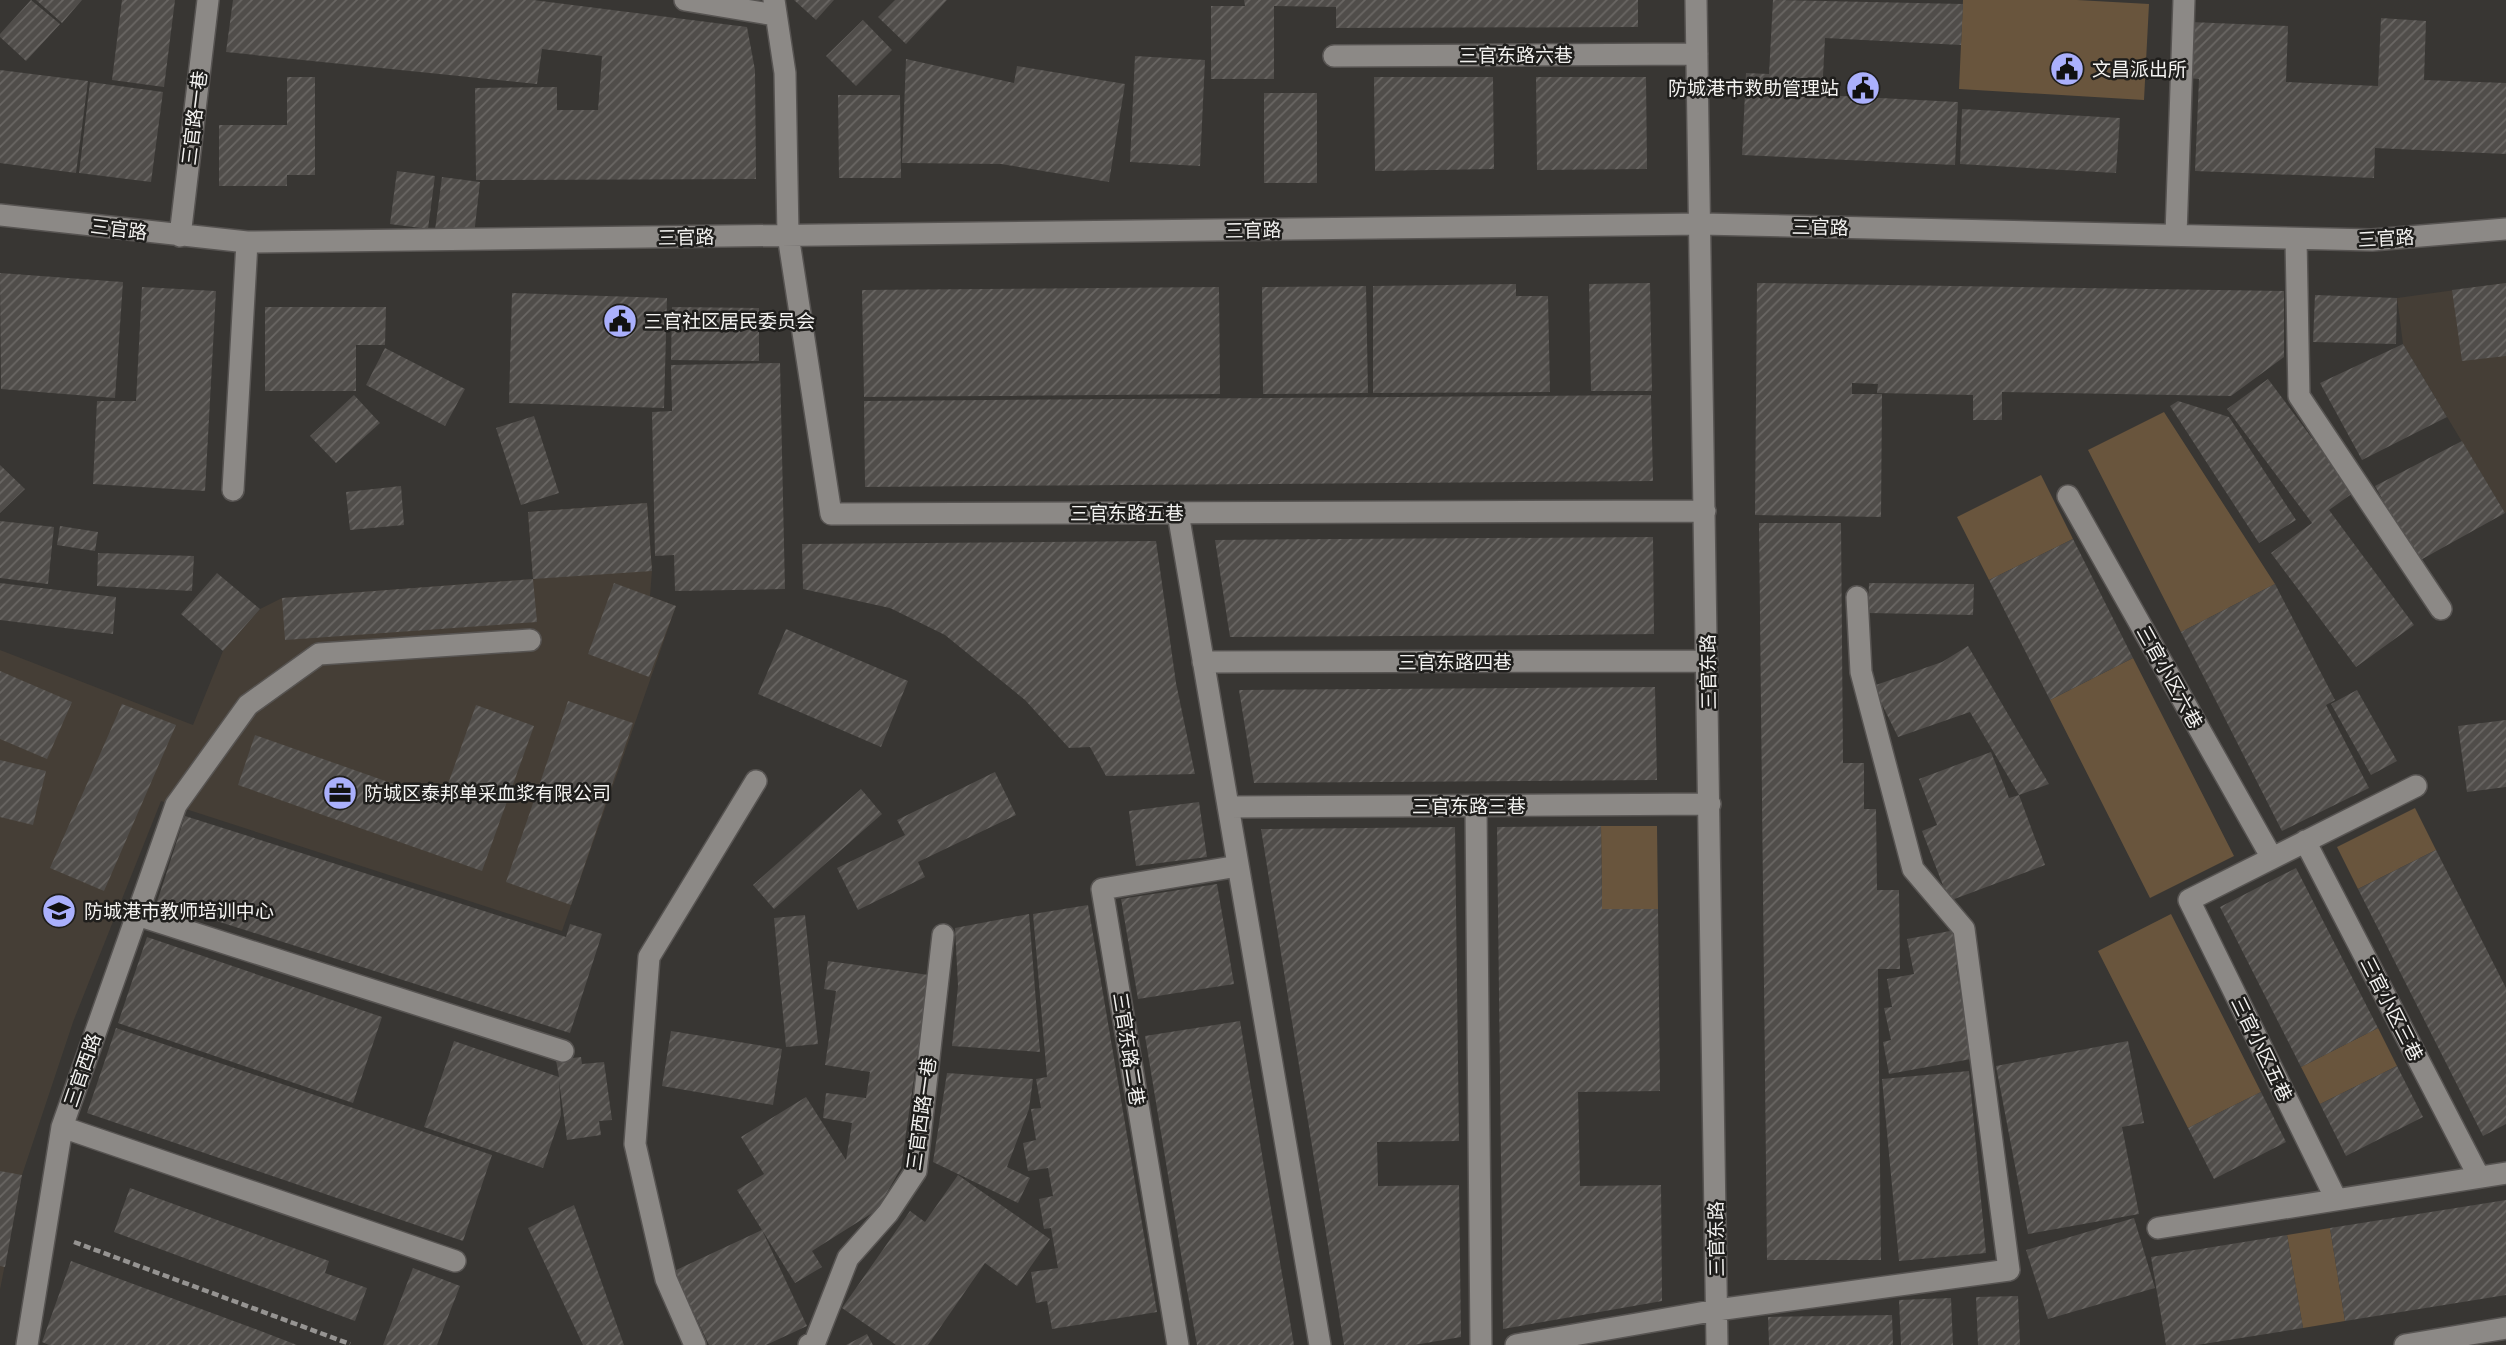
<svg xmlns="http://www.w3.org/2000/svg" width="2506" height="1345" font-family="'DejaVu Sans','Noto Sans SC',sans-serif">
<defs>
<pattern id="building-hatch" width="6" height="6" patternUnits="userSpaceOnUse" patternTransform="scale(1.75)"><rect width="6" height="6" fill="#504d4a"/><path d="M-1 1l2-2M0 6l6-6M5 7l2-2" fill="none" stroke="#6a6764"/></pattern>
</defs>
<rect width="100%" height="100%" fill="#383633"/>
<path fill="#453e36" d="M2506,283V512L2505,513L2403,344L2397,298Z
M647,503L652,571L650,596L676,606L562,931L161,801L73,1022L22,1175L0,1290V650L193,725L223,651L260,609L282,598L533,579L528,512Z"/>
<path fill="#69553d" d="M1963,0H2077L2149,4L2144,100L1959,89Z
M2164,412L2275,584L2181,632L2088,450Z
M2041,475L2073,539L1989,580L1957,517Z
M2133,658L2234,856L2150,898L2050,700Z
M2415,808L2436,850L2358,889L2337,847Z
M1601,826H1657L1658,909H1602Z
M2171,914L2261,1092L2188,1128L2098,951Z
M2378,1028L2397,1066L2320,1104L2301,1067Z
M2330,1228L2345,1321L2303,1328L2287,1235Z"/>
<path fill="url(#building-hatch)" d="M31,0L60,24L26,61L0,37V34Z
M36,0H82L62,23Z
M122,0H175L164,87L112,80Z
M233,0H533L747,27L755,70L756,179L476,180L475,88L557,87V110H598L602,56L542,49L537,84L226,52Z
M794,0H834L816,20Z
M895,0H947L906,44L878,17Z
M1244,0H1638V27L1336,28V7L1274,6V79H1211V6H1245Z
M1773,0L1963,4L1961,45L1825,38L1822,95L1958,102L1955,165L1742,155L1746,73L1769,74Z
M2381,18L2426,21L2424,80L2506,83V154L2375,148L2374,178L2195,171L2199,79L2187,78L2190,22L2288,26L2286,82L2378,86Z
M863,20L892,50L856,86L826,56Z
M1135,56L1205,60L1200,166L1130,162Z
M906,59L1014,83L1017,66L1125,84L1109,182L1001,164L902,163Z
M0,70L88,81L76,173L0,163Z
M287,77H315V175H287V186H219V125H287Z
M1374,77H1493L1494,169L1375,171Z
M1536,77H1646L1647,169L1537,170Z
M90,82L163,92L151,182L79,173Z
M1264,93H1317V183H1264Z
M838,95H900L901,178H839Z
M1962,109L2120,118L2116,173L1960,164Z
M397,171L435,176L428,229L390,224Z
M442,177L480,182L474,235L435,230Z
M0,273L123,282L115,398L1,389Z
M1650,283L1652,391H1591L1589,284Z
M1757,283L2284,291V357L2231,396L2002,392V420H1973V395L1877,393L1878,384L1852,383V394H1882L1881,517L1755,515Z
M2506,283V356L2462,361L2452,290Z
M1516,284V296H1548L1550,392L1373,393V286Z
M1366,286L1368,393L1263,394L1262,287Z
M142,287L216,291L205,491L93,484L97,401H136Z
M1219,287L1220,394L864,397L862,290Z
M512,293L667,298L664,408L509,403Z
M2315,295L2397,298L2396,344L2313,342Z
M265,307H386L385,345H356V391H265Z
M672,307L759,308V361L671,360Z
M2403,344L2447,417L2362,460L2320,383Z
M385,348L465,389L445,426L366,385Z
M780,363L785,589L675,591L674,555L655,556L652,412L672,411L671,365Z
M2268,379L2353,493L2329,510L2414,625L2356,667L2271,553L2312,523L2227,409Z
M354,395L380,423L336,463L310,436Z
M1651,395L1653,481L865,487L864,401Z
M2178,401L2229,417L2296,520L2259,543L2170,406Z
M534,416L559,493L521,505L496,428Z
M2462,441L2505,513L2417,562L2375,486Z
M0,465L25,489L0,513Z
M401,486L404,525L350,530L346,492Z
M647,503L652,571L533,579L537,622L285,640L282,598L533,579L528,512Z
M0,521L54,527L48,584L0,578Z
M1759,523H1841L1843,763H1864V809H1876L1877,890H1899L1900,969H1878L1881,1260H1767Z
M60,526L98,532L95,551L57,545Z
M1653,537L1654,634L1556,635L1230,637L1215,540Z
M2073,539L2133,658L2050,700L1989,580Z
M1156,541L1176,683L1195,774L1106,776L1090,747L1069,748L1025,700L945,635L890,608L803,589L802,544Z
M98,553L194,556L192,591L97,586Z
M217,573L260,609L223,651L181,614Z
M0,583L116,597L113,634L0,620Z
M614,583L676,606L649,677L588,654Z
M1869,583L1974,584L1973,615L1868,613Z
M2275,584L2335,700L2326,705L2369,788L2282,831L2181,632Z
M786,629L908,681L881,747L758,694Z
M1968,646L2049,784L2019,795L1970,712L1898,737L1873,686L1942,662Z
M0,671L72,702L47,759L0,739Z
M1655,687L1657,780L1381,782L1254,783L1239,690Z
M2357,690L2397,761L2371,775L2331,704Z
M568,701L633,723L571,905L506,882Z
M122,704L176,725L104,891L50,868Z
M476,705L534,726L482,871L238,785L255,735L442,801Z
M2506,720V787L2467,792L2458,726Z
M1991,752L2009,798L2019,795L2045,865L1949,901L1922,831L1937,825L1919,779Z
M0,760L46,771L33,825L0,817Z
M995,772L1016,815L918,862L925,877L858,910L837,868L905,835L897,820Z
M861,789L882,814L774,909L753,885Z
M1199,802L1207,857L1136,866L1129,811Z
M185,816L566,937L570,924L602,934L570,1033L157,902Z
M1601,826L1602,909H1658L1660,1091L1578,1092L1580,1186L1661,1185L1662,1301L1503,1329L1497,827Z
M1455,827L1459,1141L1377,1142L1378,1186L1459,1185L1461,1337L1414,1345H1344L1261,829Z
M2436,850L2506,988V1124L2483,1136L2358,889Z
M2296,868L2378,1028L2301,1067L2220,907Z
M1217,884L1234,984L1138,999L1121,899Z
M1088,905L1157,1312L1052,1329L1047,1301L1036,1303L1031,1272L1058,1268L1051,1228L1044,1229L1039,1199L1053,1196L1048,1168L1028,1171L1023,1143L1036,1140L1031,1109L1041,1108L1036,1079L1047,1077L1033,914Z
M1029,914L1040,1052L952,1046L958,986L955,928Z
M805,915L818,1044L786,1047L774,918Z
M1961,929L1967,964L1956,965L1971,1059L1889,1074L1883,1042L1891,1040L1884,1008L1892,1007L1887,979L1914,974L1907,939Z
M147,937L382,1017L353,1103L118,1023Z
M828,961L929,975L901,1168L877,1210L812,1251L822,1267L795,1283L737,1190L764,1174L741,1137L806,1097L846,1160L852,1123L823,1118L826,1093L866,1098L870,1072L825,1065L836,991L824,989Z
M1240,1021L1268,1191L1294,1345H1197L1186,1284L1145,1036Z
M116,1028L492,1155L463,1241L87,1113Z
M671,1031L782,1049L773,1105L662,1086Z
M454,1041L559,1077L556,1060L581,1057L582,1064L604,1062L612,1120L599,1121L601,1135L567,1140L559,1081L561,1115L543,1168L424,1127Z
M2128,1041L2144,1123L2122,1127L2139,1214L2028,1234L1996,1066Z
M2397,1066L2423,1117L2346,1156L2320,1104Z
M1969,1071L1986,1253L1899,1261L1882,1079Z
M947,1073L1033,1079L1029,1109L1007,1167L1030,1178L1018,1203L933,1162Z
M2261,1092L2286,1142L2214,1179L2188,1128Z
M0,1171L22,1175L5,1267L0,1266Z
M958,1175L1050,1239L1017,1286L985,1263L928,1345H896L842,1308L910,1211L925,1222Z
M130,1188L329,1261L325,1273L367,1288L355,1321L114,1232Z
M2506,1200V1295L2345,1321L2330,1228Z
M574,1205L624,1345H583L528,1228Z
M2134,1218L2155,1288L2048,1319L2026,1250Z
M762,1230L807,1326L766,1345H709L674,1271Z
M2287,1235L2303,1328L2197,1345H2166L2151,1257Z
M71,1261L258,1330L297,1345H49L42,1342Z
M413,1268L460,1286L437,1345H383Z
M2018,1296L2020,1345H1978L1976,1297Z
M1951,1298L1953,1345H1901L1899,1300Z
M1892,1315L1893,1345H1769L1768,1317Z
M867,1334L873,1345H846Z"/>
<g fill="none" stroke-linecap="round" stroke-linejoin="round">
<g stroke="#575452" stroke-width="24">
<path id="minor" d="M685,0L775,15
M774,0L785,73L788,235L831,514L1705,511
M1696,0L1717,1345
M1334,56L1697,54
M0,215L247,242L1702,224L2372,240L2506,229
M2176,235L2184,0
M180,236L208,0
M2296,239L2299,396L2441,609
M233,490L247,242
M2068,496L2272,858
M1178,513L1320,1345
M1203,662L1707,661
M1476,806L1481,1345
M1228,807L1710,804
M2305,841L2479,1177
M137,915L563,1051
M62,1127L455,1261
M2336,1199L2189,900L2416,786
M2158,1228L2506,1173
M27,1345L62,1127L176,805L248,705L319,654L530,640
M695,1345L666,1279L635,1144L649,957L756,781
M809,1345L815,1342L848,1258L888,1213L916,1171L943,935
M1178,1345L1102,889L1238,866
M1516,1345L1717,1310L2009,1270L1964,929L1913,869L1861,672L1857,597
M2405,1345L2506,1328"/>
</g>
<path stroke="#969492" stroke-width="4.5" stroke-dasharray="7 3.5" stroke-linecap="butt" d="M74,1242L350,1344"/>
<use href="#minor" stroke="#8c8986" stroke-width="21"/>
</g>
<defs>
<g id="civic-disc" transform="scale(1.75)"><circle r="9.5" fill="#aab0fc" stroke="#1f1e1c"/><path d="M-.6-6.5H3V-4.5H.6V-3L4-1V1h2V6H-6V1h2V-1L-.6-3ZM-1.2 2.5V6h2.4V2.5Z" fill="#111"/></g>
<g id="office-disc" transform="scale(1.75)"><circle r="9.5" fill="#aab0fc" stroke="#1f1e1c"/><path d="M-6-3h4V-5.5h4V-3h4V5H-6ZM-1-4.5V-3h2v-1.5ZM-6 0V1H6V0Z" fill="#111"/></g>
<g id="university-disc" transform="scale(1.75)"><circle r="9.5" fill="#aab0fc" stroke="#1f1e1c"/><path d="M0-5L7-2L0 1L-7-2ZM-4 1L0 2.5L4 1V4Q0 6-4 4Z" fill="#111"/></g>
</defs>
<g fill-rule="evenodd">
<use href="#civic-disc" x="2067" y="69"/>
<use href="#civic-disc" x="1863" y="88"/>
<use href="#civic-disc" x="620" y="321"/>
<use href="#office-disc" x="340" y="793"/>
<use href="#university-disc" x="59" y="911"/>
</g>
<g text-anchor="middle" stroke-width="5" stroke-linejoin="round" paint-order="stroke">
<g font-size="19" fill="#f3f2f0" stroke="#1f1e1c">
<text x="1516" y="62">三官东路六巷</text>
<text transform="translate(194 118) rotate(-83)" y="7">三官路一巷</text>
<text transform="translate(1820 227) rotate(1)" y="7">三官路</text>
<text transform="translate(119 229) rotate(7)" y="7">三官路</text>
<text transform="translate(1253 230) rotate(-1)" y="7">三官路</text>
<text transform="translate(686 237) rotate(-1)" y="7">三官路</text>
<text transform="translate(2386 238) rotate(-3)" y="7">三官路</text>
<text x="1127" y="520">三官东路五巷</text>
<text x="1455" y="669">三官东路四巷</text>
<text transform="translate(1708 672) rotate(-91)" y="7">三官东路</text>
<text transform="translate(2170 677) rotate(61)" y="7">三官小区六巷</text>
<text x="1469" y="813">三官东路三巷</text>
<text transform="translate(2392 1009) rotate(63)" y="7">三官小区三巷</text>
<text transform="translate(1129 1049) rotate(81)" y="7">三官东路二巷</text>
<text transform="translate(2262 1049) rotate(64)" y="7">三官小区五巷</text>
<text transform="translate(82 1070) rotate(-71)" y="7">三官西路</text>
<text transform="translate(921 1114) rotate(-82)" y="7">三官西路一巷</text>
<text transform="translate(1716 1239) rotate(-91)" y="7">三官东路</text>
</g>
<g font-size="19" fill="#f3f2f0" stroke="#1f1e1c" text-anchor="start">
<text x="2092" y="76">文昌派出所</text>
<text x="1839" y="95" text-anchor="end">防城港市救助管理站</text>
<text x="644" y="328">三官社区居民委员会</text>
<text x="364" y="800">防城区泰邦单采血浆有限公司</text>
<text x="84" y="918">防城港市教师培训中心</text>
</g>
</g>
</svg>
